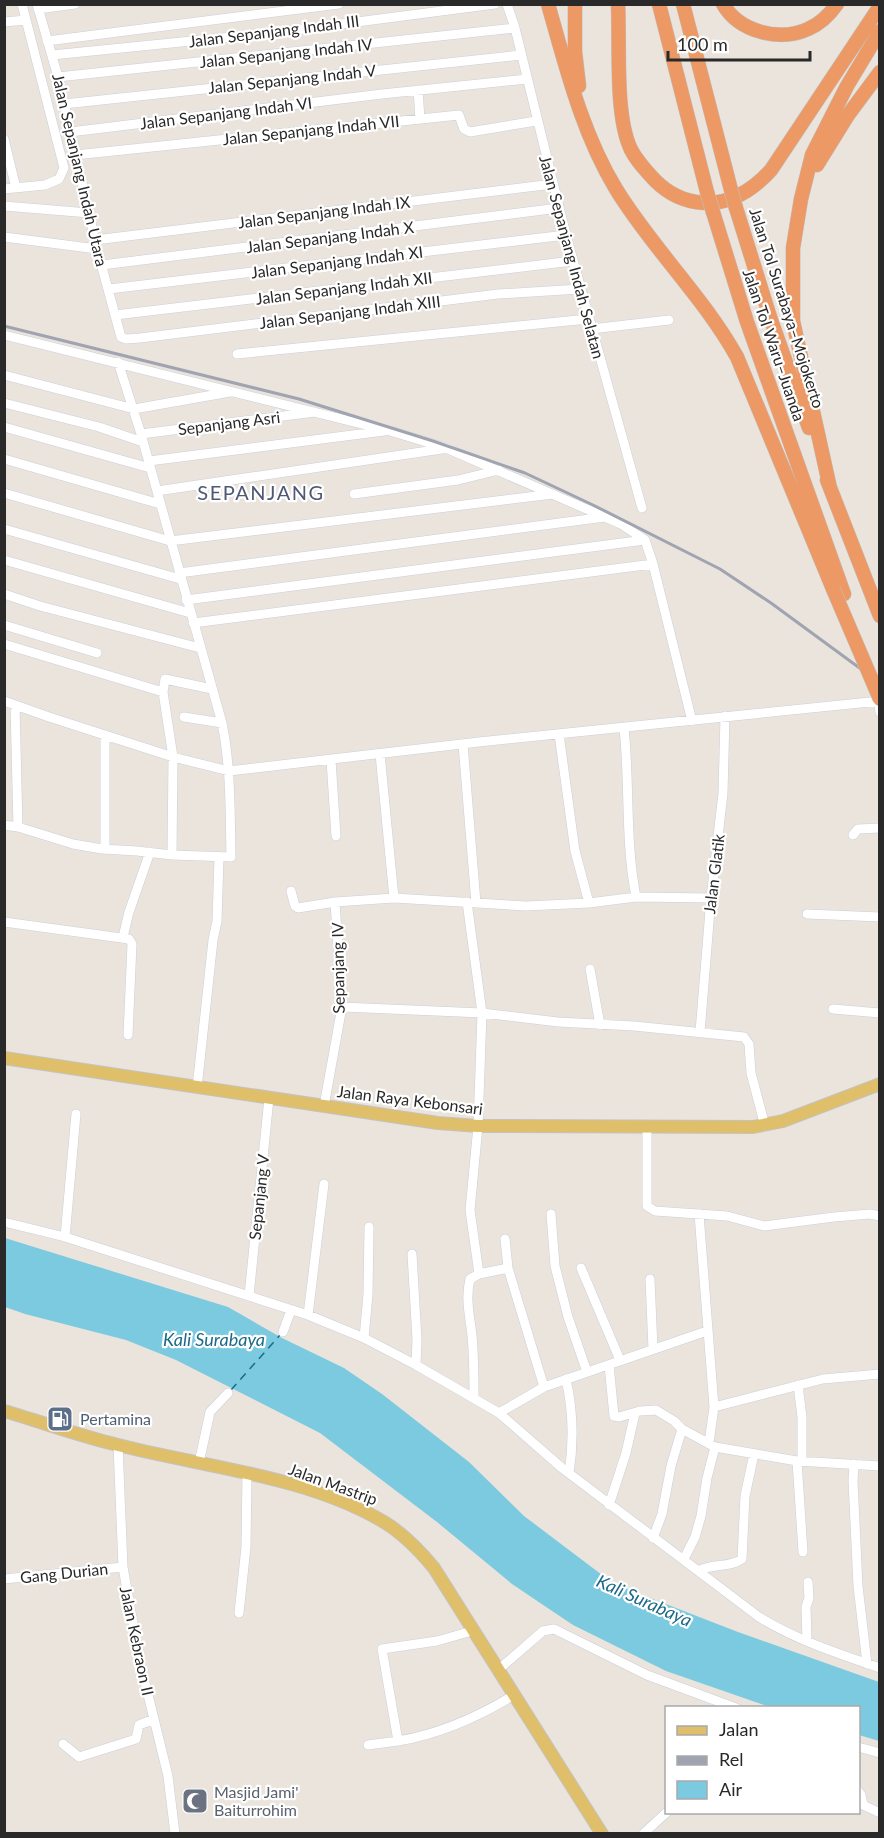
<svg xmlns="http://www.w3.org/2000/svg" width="884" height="1838" font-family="Lato,sans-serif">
<rect width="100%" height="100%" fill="#eae4dd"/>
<path fill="#7bcae0" d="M5,1238L228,1307L282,1338L344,1368L382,1394L469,1462L524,1516L614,1584L738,1632L879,1682V1741L859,1735L858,1708L770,1707L666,1671L573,1625L512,1584L437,1522L320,1433L176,1360L126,1340L25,1314L5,1307Z"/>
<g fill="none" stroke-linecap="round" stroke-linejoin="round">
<path stroke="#1c6a8a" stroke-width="1.5" stroke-dasharray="8 6" stroke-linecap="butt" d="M231,1390L280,1335"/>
<g stroke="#cbcfd9" stroke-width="10">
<path id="minor" d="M37,4L58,77L97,249L121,337L126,339L140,338L498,294L580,289
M507,4L515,28L566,235L642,508
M38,9L75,4
M4,22L26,20
M47,41L339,4
M52,55L280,32L495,4
M58,77L515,28
M418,90L420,119
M64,104L521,55
M70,132L382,94L527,79
M4,139L16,188
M75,155L459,115L464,129L470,132L536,121
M4,189L45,185L59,179L64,168L22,4
M4,206L89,213
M4,237L97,249
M95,240L553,184
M102,265L559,208
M109,289L566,235
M115,315L573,261
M591,329L669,320
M4,335L390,431L446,448L621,524L645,540L653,564L692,721
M237,354L588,319
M4,375L134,409L230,392
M4,403L99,427L143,442
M4,427L150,468
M141,434L315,412
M4,459L160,504
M149,461L384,431
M157,491L442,449
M4,493L170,541L553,494
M354,494L458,480L499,470
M4,529L180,579
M4,560L190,613
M179,573L605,517
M4,594L40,606L200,648
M186,600L645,540
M193,623L653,564
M4,625L97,653
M4,644L163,692
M878,700L880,712
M4,701L49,717L173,757L229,771L479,742L880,701
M15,705L18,827
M184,717L222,723
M624,728C630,784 625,841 636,897
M559,734L575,851L589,903
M105,735V849
M463,744L476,903
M380,754L394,898
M331,760L336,836
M4,825L18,827L73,844L102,849L137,851L172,855L231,857C230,812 231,767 222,723L141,434L118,362
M853,835L858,829L880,828
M172,855L173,757L163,692L165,679L212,689
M291,891L295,906L298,908L335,902L394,898L526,906L589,903L636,897L711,898
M467,902L482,1013L478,1126L470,1210L479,1274
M807,914L880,917
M4,922L129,939L132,944L128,1035
M123,937L129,912L150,852
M590,969L600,1025
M342,1007L482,1013L558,1022L634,1026L744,1037L749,1044L751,1073L765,1126
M833,1009L880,1013
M700,1032L711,898L723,793L725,716
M197,1088L213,940L217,921L219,857
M324,1106L342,1007L335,902
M647,1128V1206L655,1211L727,1216L764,1226L834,1217L870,1214L880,1216
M551,1214L555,1266L568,1317L587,1372
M699,1214L714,1407L709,1443
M4,1222L65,1237L308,1315L364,1338L416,1365L499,1413L562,1468L759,1617C796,1640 839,1654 880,1668
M65,1237L76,1114
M505,1239L508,1268L544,1387
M412,1254L417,1340L416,1365
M581,1268L620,1360
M650,1279L653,1349
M249,1296L269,1098
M308,1315L324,1184
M283,1332L291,1310
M364,1338L368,1294L369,1227
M609,1365L614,1416L619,1417L640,1411L656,1410L674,1421L682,1429L715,1447L797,1461L880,1466
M566,1379C573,1410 574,1441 569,1473
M798,1385L802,1417V1461
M474,1398C474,1377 474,1356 472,1336C470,1316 465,1299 470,1279L479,1274L508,1268
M714,1407L823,1379L880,1374
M499,1413L544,1387L707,1331
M118,1445L123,1567L139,1658L168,1776L175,1834
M797,1461L803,1552
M199,1463L210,1412L228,1393
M854,1464L853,1481L858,1586L867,1664
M609,1505L626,1453L635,1413
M653,1538L662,1514L671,1466L682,1429
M684,1559L695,1537L701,1516L707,1478L715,1447
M698,1571C711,1563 730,1568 742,1559L745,1496L754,1454
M4,1579L123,1567
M239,1613L246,1547L247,1473
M472,1631L437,1641L382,1649L398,1741C440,1734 478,1717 514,1695
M807,1641L806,1607L809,1598L808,1582
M498,1670L543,1631L554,1629L647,1675L736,1708
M63,1744L79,1757L136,1739L139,1725L154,1719
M368,1745L398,1741
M858,1747L880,1753
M858,1791L861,1795L863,1805L880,1813
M643,1834L667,1812"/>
</g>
<g stroke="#c3c3c3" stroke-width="14">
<path id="major" d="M4,1058L438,1123L478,1126L753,1127L783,1121L880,1084
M4,1411C42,1422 80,1436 118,1445C204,1467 307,1476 384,1522C404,1534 420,1551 434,1568L602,1834"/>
</g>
<g stroke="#c3c3c3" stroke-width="15">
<path id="highway" d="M548,4C566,67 582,133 616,189C652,248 703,296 737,357L833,589
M575,4V52L579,86
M618,4C620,44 615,110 629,145C633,156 642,166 650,175C662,189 677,199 696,202C727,207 751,192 771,170L880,6
M659,4L707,192
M683,4L731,190
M723,4C739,32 780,42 808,29C820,24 830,14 837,4
M817,165L848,115L880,72
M736,208L770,317L809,428
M713,212L747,322L844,594
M827,480L880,616
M830,488L793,321V248L801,199L812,155L847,86L880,31"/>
</g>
<use href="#minor" stroke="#fff" stroke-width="9"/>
<use href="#major" stroke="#e0bf6b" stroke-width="12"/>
<use href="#highway" stroke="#ec9966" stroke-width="14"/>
<path stroke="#a0a4b1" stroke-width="3" d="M4,326L299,399L433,441L525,473L593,505L720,569L771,603L880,683"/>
<g stroke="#c3c3c3" stroke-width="15" stroke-linecap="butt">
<path id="highway-bridge" d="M731,190L736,208
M707,192L713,212
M833,589L880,699"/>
</g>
<use href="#highway-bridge" stroke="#ec9966" stroke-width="14"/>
</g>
<defs>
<g id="fuel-square" transform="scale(1.35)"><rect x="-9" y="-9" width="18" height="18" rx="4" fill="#5c6f8a" stroke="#fff"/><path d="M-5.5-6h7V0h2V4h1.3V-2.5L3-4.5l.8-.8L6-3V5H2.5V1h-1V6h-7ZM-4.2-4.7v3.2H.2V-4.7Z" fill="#fff"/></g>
<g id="mosque-square" transform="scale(1.35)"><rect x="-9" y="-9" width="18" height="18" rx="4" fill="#6b7280" stroke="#fff"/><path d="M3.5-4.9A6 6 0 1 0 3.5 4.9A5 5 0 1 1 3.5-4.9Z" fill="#fff"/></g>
</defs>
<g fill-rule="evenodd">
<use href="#fuel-square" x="60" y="1419"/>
<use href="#mosque-square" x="195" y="1801"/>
</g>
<g text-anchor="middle" stroke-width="4.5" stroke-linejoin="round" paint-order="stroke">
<g font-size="16" fill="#292929" stroke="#fff">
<text transform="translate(274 31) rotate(-7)" y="6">Jalan Sepanjang Indah III</text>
<text transform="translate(286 53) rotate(-6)" y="6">Jalan Sepanjang Indah IV</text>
<text transform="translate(292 79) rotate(-6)" y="6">Jalan Sepanjang Indah V</text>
<text transform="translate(226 113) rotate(-7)" y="6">Jalan Sepanjang Indah VI</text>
<text transform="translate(311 130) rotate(-6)" y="6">Jalan Sepanjang Indah VII</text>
<text transform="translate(80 170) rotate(77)" y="6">Jalan Sepanjang Indah Utara</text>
<text transform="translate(324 212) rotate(-7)" y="6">Jalan Sepanjang Indah IX</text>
<text transform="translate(330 237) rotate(-7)" y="6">Jalan Sepanjang Indah X</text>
<text transform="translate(572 257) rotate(75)" y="6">Jalan Sepanjang Indah Selatan</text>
<text transform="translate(337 262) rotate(-7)" y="6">Jalan Sepanjang Indah XI</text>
<text transform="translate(344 288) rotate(-7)" y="6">Jalan Sepanjang Indah XII</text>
<text transform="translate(787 308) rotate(72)" y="6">Jalan Tol Surabaya–Mojokerto</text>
<text transform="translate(350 312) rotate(-7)" y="6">Jalan Sepanjang Indah XIII</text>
<text transform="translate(774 345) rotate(71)" y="6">Jalan Tol Waru–Juanda</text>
<text transform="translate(229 423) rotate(-7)" y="6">Sepanjang Asri</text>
<text transform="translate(714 874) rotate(-83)" y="6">Jalan Glatik</text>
<text transform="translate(338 968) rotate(-91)" y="6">Sepanjang IV</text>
<text transform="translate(410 1100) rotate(7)" y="6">Jalan Raya Kebonsari</text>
<text transform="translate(259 1197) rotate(-84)" y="6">Sepanjang V</text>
<text transform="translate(333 1484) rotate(20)" y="6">Jalan Mastrip</text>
<text transform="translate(64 1573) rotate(-6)" y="6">Gang Durian</text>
<text transform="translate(137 1641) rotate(78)" y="6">Jalan Kebraon II</text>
</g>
<g font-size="16" fill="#4e5e75" stroke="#fff" text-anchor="start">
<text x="80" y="1425">Pertamina</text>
</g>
<g font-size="16" fill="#5b616d" stroke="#fff" text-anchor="start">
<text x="214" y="1798">Masjid Jami'<tspan x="214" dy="18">Baiturrohim</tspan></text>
</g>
<g font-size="18" font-style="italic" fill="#1c6a8a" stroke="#fff">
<text x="214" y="1346">Kali Surabaya</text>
<text transform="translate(644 1601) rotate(24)" y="6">Kali Surabaya</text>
</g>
<g font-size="20" letter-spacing="1.5" fill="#4f5875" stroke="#fff">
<text x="261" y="500">SEPANJANG</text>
</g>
</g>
<rect width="884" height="1838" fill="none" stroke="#292929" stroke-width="12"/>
<rect x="665" y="1706" width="195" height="108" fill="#ffffff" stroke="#a9a9a9" stroke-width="1.5"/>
<rect x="677" y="1726" width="30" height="9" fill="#e0bf6b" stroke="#a9a9a9" stroke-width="1.5"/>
<text x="719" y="1736" font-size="18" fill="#292929">Jalan</text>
<rect x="677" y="1756" width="30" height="9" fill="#a0a4b1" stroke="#a9a9a9" stroke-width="1.5"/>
<text x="719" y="1766" font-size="18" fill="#292929">Rel</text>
<rect x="677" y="1781" width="30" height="18" fill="#7bcae0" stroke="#a9a9a9" stroke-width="1.5"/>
<text x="719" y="1796" font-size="18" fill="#292929">Air</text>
<path d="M668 51v9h142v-9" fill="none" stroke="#292929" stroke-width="3"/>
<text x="677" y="51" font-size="18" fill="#292929" stroke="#ffffff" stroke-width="4.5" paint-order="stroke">100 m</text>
</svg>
